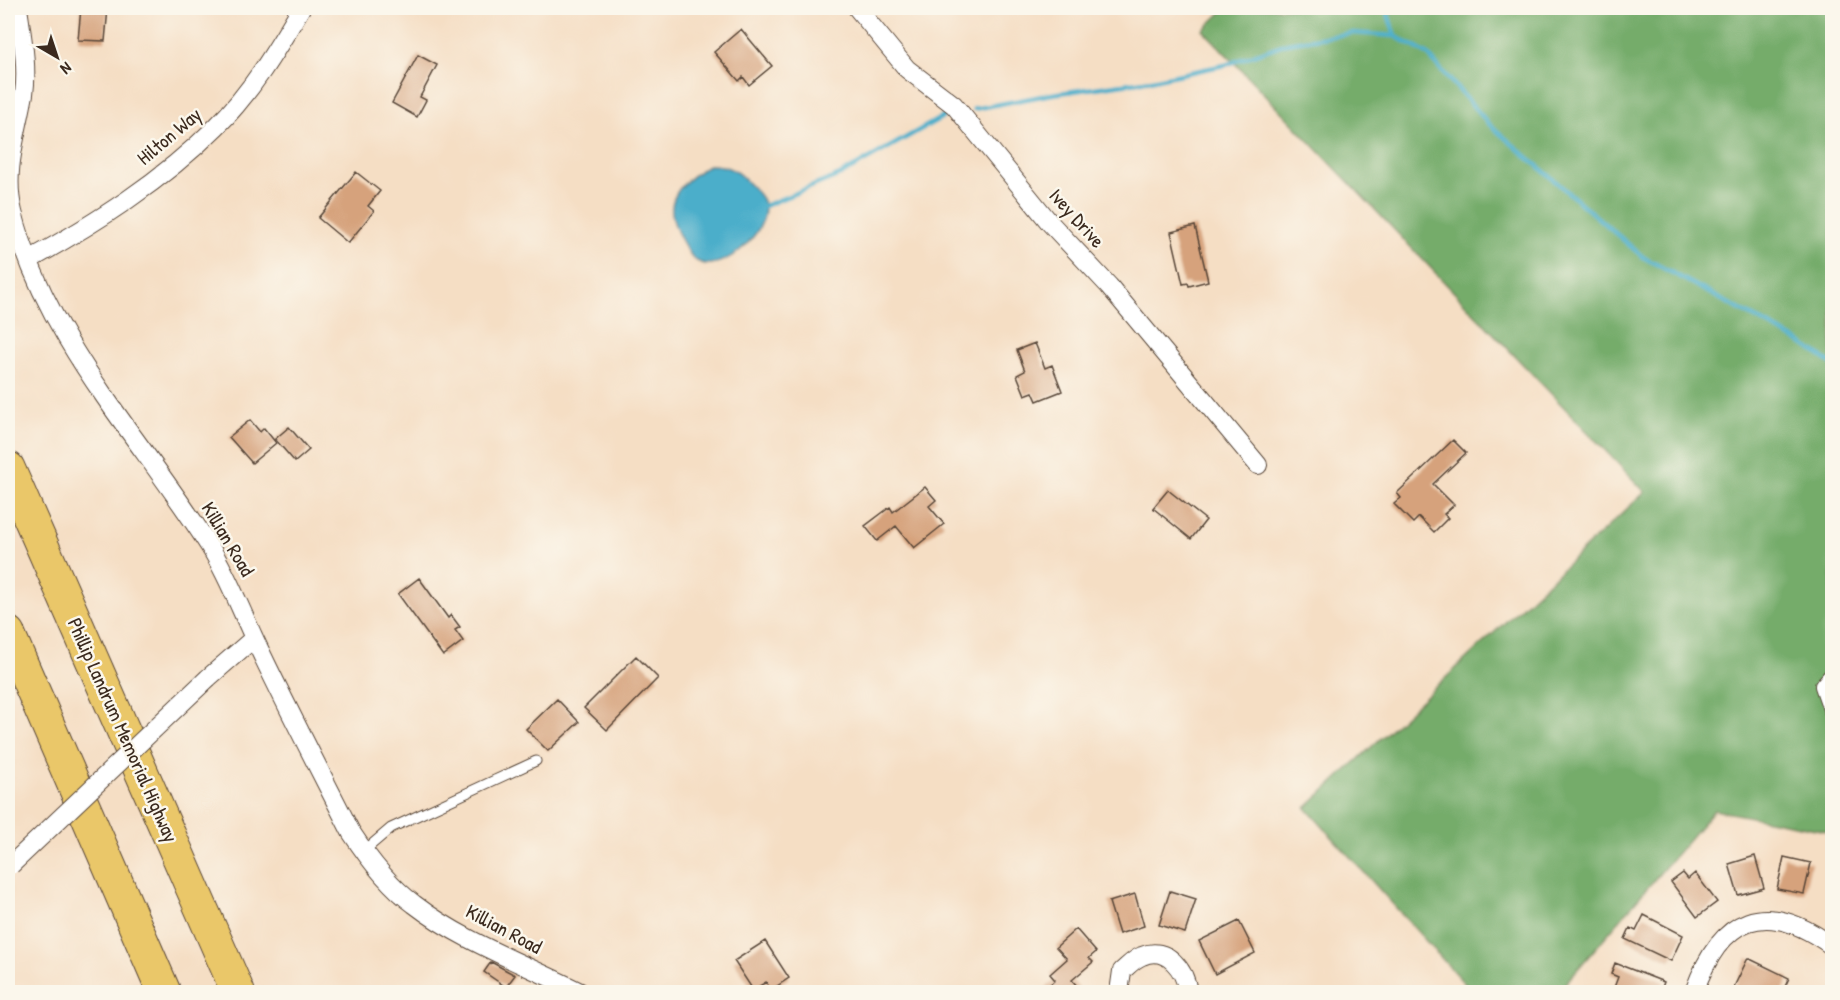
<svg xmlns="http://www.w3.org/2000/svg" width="1840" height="1000" font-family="'Patrick Hand',sans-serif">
<rect width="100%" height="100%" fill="#fbf7ec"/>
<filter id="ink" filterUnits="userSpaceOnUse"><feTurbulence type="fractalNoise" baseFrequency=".0167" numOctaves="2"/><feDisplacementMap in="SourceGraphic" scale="12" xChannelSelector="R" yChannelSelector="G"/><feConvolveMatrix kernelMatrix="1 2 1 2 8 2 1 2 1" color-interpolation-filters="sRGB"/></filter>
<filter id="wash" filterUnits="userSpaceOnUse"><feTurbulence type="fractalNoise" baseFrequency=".008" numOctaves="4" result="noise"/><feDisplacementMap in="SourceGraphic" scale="24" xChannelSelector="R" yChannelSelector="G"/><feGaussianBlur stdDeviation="1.35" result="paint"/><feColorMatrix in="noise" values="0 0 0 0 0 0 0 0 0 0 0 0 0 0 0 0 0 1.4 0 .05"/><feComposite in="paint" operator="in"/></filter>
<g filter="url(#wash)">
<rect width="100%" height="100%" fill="#f5dec4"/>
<path fill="#74ac6a" stroke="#586b44" stroke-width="1.5" d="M1226,8H1832V832L1714,810L1558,992H1472L1306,808L1645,492L1203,30Z"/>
<path fill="#4baeca" stroke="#436c74" stroke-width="1.5" d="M709,165C727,165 737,170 748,183C753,188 760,194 763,201C776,230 711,287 690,254C662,212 665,191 709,165Z"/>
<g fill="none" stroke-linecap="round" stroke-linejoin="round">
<path stroke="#4baeca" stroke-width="4.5" d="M1386,8L1395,36
M974,109L1052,94L1152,80L1225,65L1287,43L1353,33L1395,36L1427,54L1489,124L1643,257L1803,344L1832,364
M764,206L840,175L946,115"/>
</g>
<g id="blocks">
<path fill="#d6a27b" d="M81,8H108L105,41L78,40Z
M741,29L772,66L749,85L743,77L739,81L714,52Z
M418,55L437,65L420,97L426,100L417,117L392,103Z
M356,172L380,191L368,206L374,211L348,243L318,218Z
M1195,226L1208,281L1189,286L1188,283L1183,284L1171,232Z
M1035,343L1045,368L1052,365L1062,391L1037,401L1033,392L1025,395L1017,375L1025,371L1017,350Z
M250,420L260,432L264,428L276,443L252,463L229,437Z
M289,427L309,450L295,462L275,439Z
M1453,440L1466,453L1433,484L1454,505L1444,514L1448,518L1434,532L1419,517L1413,523L1394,504L1401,498L1397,493Z
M925,487L936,500L929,506L944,524L914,548L896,526L877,541L865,526L890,507L893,512Z
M1168,490L1206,520L1191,539L1153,508Z
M419,578L448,618L451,615L460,627L455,630L463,641L443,656L398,594Z
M636,656L658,678L607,730L584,708Z
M557,699L579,722L548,751L526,729Z
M1755,856L1764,888L1738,895L1729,864Z
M1784,857L1811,863L1804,894L1777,889Z
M1683,873L1688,879L1695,873L1717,902L1697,917L1671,882Z
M1170,891L1196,899L1185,933L1159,925Z
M1135,894L1144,926L1119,934L1109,902Z
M1644,915L1683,935L1671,961L1625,939L1630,928L1636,931Z
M1239,921L1255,953L1215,974L1199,941Z
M1076,929L1096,952L1089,958L1093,962L1072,980L1083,993H1040L1055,980L1050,974L1067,959L1056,947Z
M765,941L789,978L771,990L766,982L753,990L734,961Z
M1748,958L1789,978L1782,993H1731Z
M491,962L515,975L506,987L484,972Z
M1615,963L1664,982L1660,993H1612L1618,977L1611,974Z"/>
</g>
</g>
<g filter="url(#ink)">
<use href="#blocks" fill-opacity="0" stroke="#574537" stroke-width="1.5"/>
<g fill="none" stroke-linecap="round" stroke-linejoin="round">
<g stroke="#574537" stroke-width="11">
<path id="lane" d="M364,851L391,828L536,761"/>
</g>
<g stroke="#574537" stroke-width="20">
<path id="street" d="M18,8C22,36 28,66 24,94C17,135 3,171 13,212C45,340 142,439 210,547C228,576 240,608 254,638C285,704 318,767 351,832C368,858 388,885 414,904C463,942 525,964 580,992
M857,8L907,69L954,105L1050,223L1109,286L1258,465
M29,260C96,223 162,181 216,127C251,93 277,49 301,8
M1832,677L1824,686L1832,709
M208,678L254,638
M1119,992L1122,971C1128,966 1134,959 1142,956C1167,945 1185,970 1188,992
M1694,992C1721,916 1765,897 1832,946"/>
</g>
<g stroke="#574537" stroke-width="35">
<path id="highway" d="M8,468L238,992
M8,633L164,992"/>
</g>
<use href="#lane" stroke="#fff" stroke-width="9"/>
<use href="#street" stroke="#fff" stroke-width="18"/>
<use href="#highway" stroke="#eac769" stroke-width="33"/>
<g stroke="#574537" stroke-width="20" stroke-linecap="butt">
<path id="street-bridge" d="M11,865L208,678"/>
</g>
<use href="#street-bridge" stroke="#fff" stroke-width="18"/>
</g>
</g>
<g text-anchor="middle" stroke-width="5" stroke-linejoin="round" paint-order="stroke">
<g font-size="20" fill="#3b2a1e" stroke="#fbf7ec">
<text transform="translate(169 136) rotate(-40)" y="7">Hilton Way</text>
<text transform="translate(1077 218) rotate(48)" y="7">Ivey Drive</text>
<text transform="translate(228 539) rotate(59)" y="7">Killian Road</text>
<text transform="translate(123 730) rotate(66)" y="7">Phillip Landrum Memorial Highway</text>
<text transform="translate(504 929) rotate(28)" y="7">Killian Road</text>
</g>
</g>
<rect width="1840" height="1000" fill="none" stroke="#fbf7ec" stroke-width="30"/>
<g transform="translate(57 57) rotate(141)" stroke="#fbf7ec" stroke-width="4.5" paint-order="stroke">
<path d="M0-4.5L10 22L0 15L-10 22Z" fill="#3b2a1e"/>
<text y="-9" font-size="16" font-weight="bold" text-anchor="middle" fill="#3b2a1e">N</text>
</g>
</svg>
